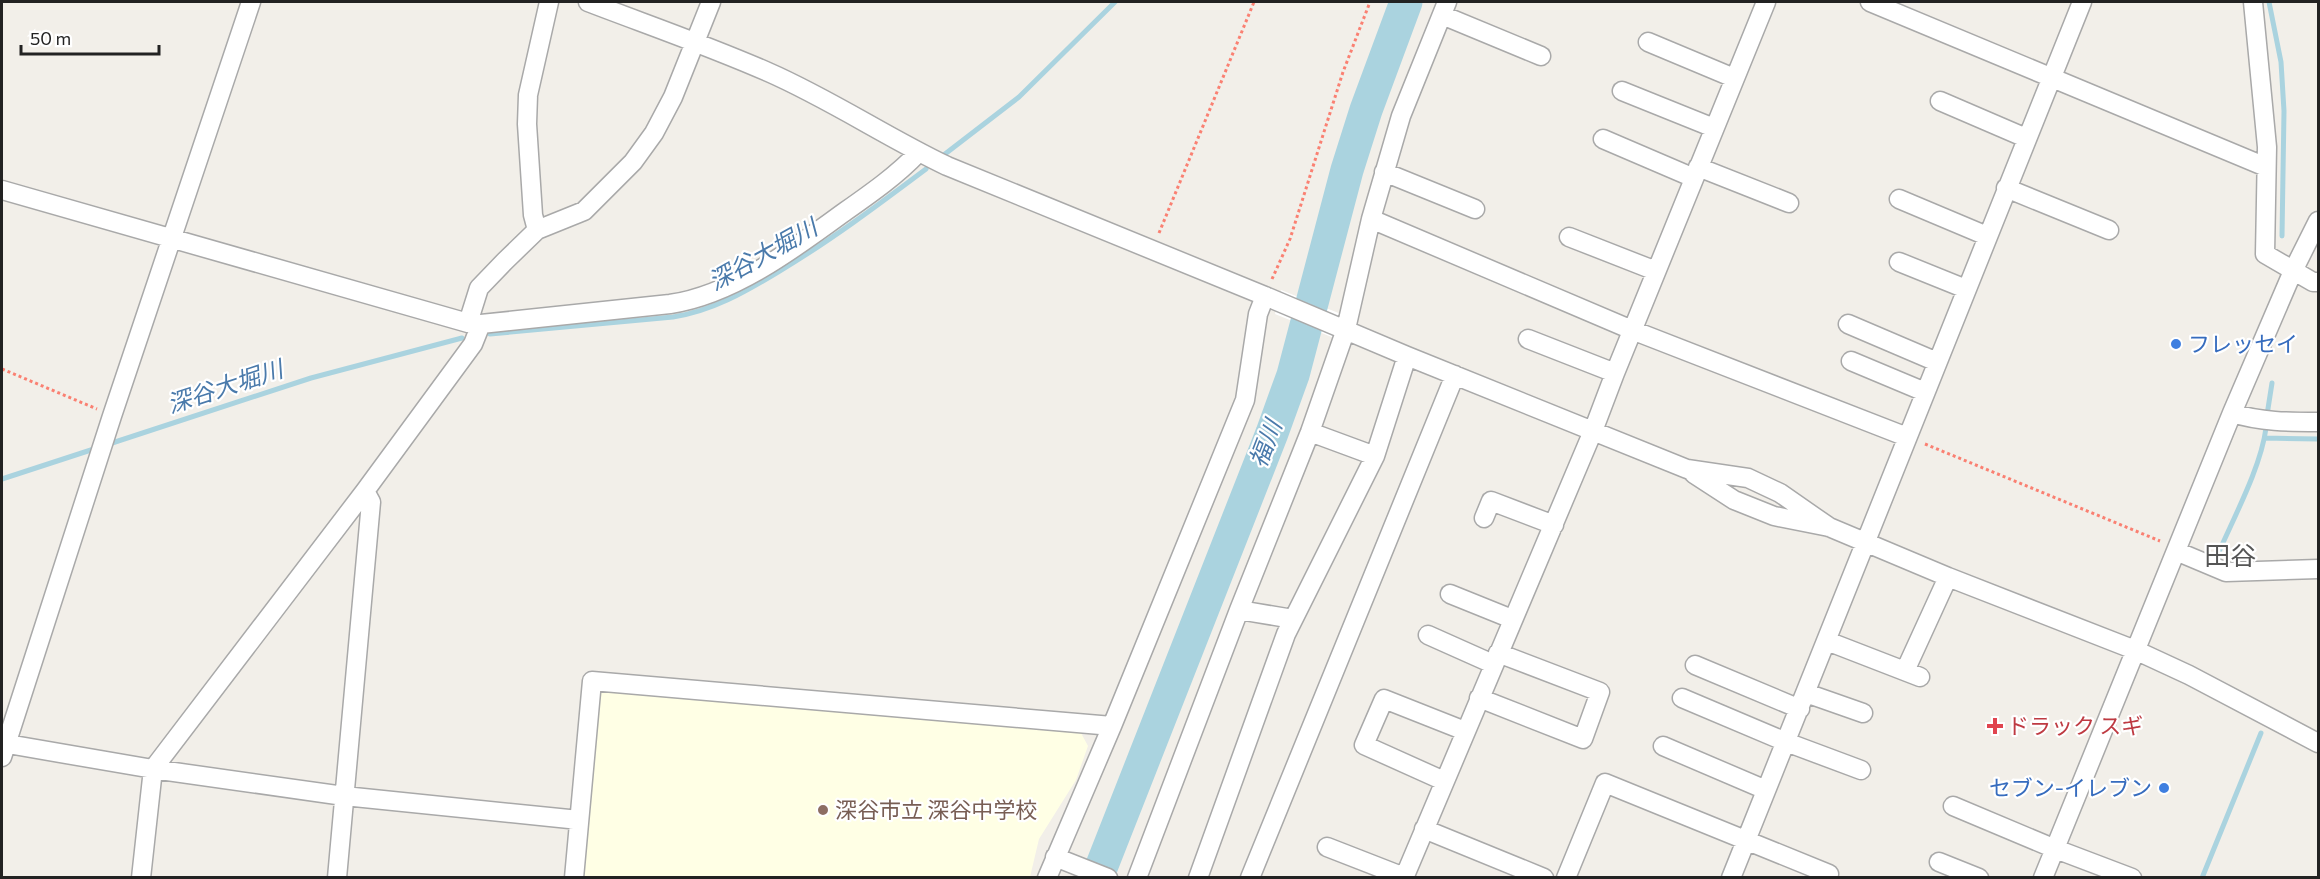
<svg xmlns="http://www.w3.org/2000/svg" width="2320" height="879" font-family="Commissioner,'Noto Sans JP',sans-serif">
<rect width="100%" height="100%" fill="#f2efe9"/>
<path fill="#ffffe5" d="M601,689L1064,728L1081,733L1088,746L1076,780L1039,839L1030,877L583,878Z"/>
<path fill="#fff" d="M1281,290L1341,314L1334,338L1275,314Z"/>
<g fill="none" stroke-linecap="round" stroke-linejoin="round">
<path stroke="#aad3df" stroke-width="5" d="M2269,2L2281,62L2284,111L2282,236
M945,154L1019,97L1115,2
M490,334L673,317C712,311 745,292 778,272C830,241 878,205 926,169
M2267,415L2272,383
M2265,438L2318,439
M109,444L311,378L462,338
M2,479L97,448
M2218,554C2234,517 2261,467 2266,428
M2202,878L2261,733"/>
<path stroke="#aad3df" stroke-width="33" d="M1097,878L1272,433L1293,375L1347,170L1366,110L1406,2"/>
<g stroke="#a9a9a9" stroke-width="21">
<path id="minor" d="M588,2C648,25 709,46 768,72C830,99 886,137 947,166L1265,296L1407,356L1687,469L1748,478L1780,493L1829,527
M1870,2L2266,167
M2253,2L2267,147L2265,254L2313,282H2318
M1442,15L1541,56
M1648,42L1734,78
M1622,91L1714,128
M1940,101L2026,138
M1603,139L1694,178
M1698,167L1789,203
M1384,172L1475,209
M2006,188L2109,230
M2,190L468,323L481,324L473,344L365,491L153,769L141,878
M1899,199L1987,236
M1371,219L1632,330L1907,437
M537,230L533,215L527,124L528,95L549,2
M1569,237L1656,271
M1899,262L1966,289
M468,323L479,288L505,261L537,230L584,211L633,162L654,133L673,97L711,2
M481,324L670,304C732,295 794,249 843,213C870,194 896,176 918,153
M1848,324L1937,362
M1528,339L1615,373
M1851,361L1925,392
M2232,413C2261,422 2288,422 2318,422
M1310,432L1375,456
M1694,474L1734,500L1774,516L1829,527L1948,577L2135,650L2189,675L2318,743
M1484,518L1491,501L1554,525
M2176,551L2226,572L2318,569
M1450,594L1512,619
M1239,610L1293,619
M1428,635L1493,664
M1827,641L1920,677
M1695,665L1800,709
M1905,671L1948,577
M1806,693L1863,713
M1479,698L1583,739L1600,692L1498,653
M1682,698L1786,742L1861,770
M2,743L153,769L344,796L579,820
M1663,746L1766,790
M2,757L112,416L251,2
M1444,781L1364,745L1384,699L1465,731
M1953,806L2053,848L2132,878
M1424,829L1544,878
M1327,847L1404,877
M1055,857L1108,878
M1939,862L1979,878
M337,878L371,502L365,491
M574,878L592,681L1112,726
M1047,878L1112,726L1245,400L1258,314L1265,296
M1137,878L1239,610L1310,432L1346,329L1371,219L1401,116L1447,2
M1198,878L1286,634L1375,456L1407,356
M1250,878L1455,375
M1404,878L1593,431L1615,373L1766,2
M1566,878L1605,783L1829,874L1828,878
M1731,878L2082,2
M2043,878L2232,413L2293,271L2318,221"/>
</g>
<path stroke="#fa8072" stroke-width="3" stroke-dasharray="3 3" stroke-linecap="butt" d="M1159,233L1254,2
M1272,279L1290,239L1343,72L1370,2
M2,369L97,409
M1925,444L2160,541"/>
<use href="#minor" stroke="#fff" stroke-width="18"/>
</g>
<g fill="#3f7fe0" stroke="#fff" stroke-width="2">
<circle cx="2176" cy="344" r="6"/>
<circle cx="2164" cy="788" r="6"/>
</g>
<path fill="#e0444e" stroke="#fff" stroke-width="2" d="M1992 717h6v6h6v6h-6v6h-6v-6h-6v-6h6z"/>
<circle fill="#8d6e63" stroke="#fff" stroke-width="2" cx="823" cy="810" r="6"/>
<g text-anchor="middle" stroke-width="4.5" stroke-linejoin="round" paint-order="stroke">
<g font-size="22" fill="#366cbe" stroke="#fff" text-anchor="start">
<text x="2188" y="352">フレッセイ</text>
<text x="2152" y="796" text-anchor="end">セブン-イレブン</text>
</g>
<g font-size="22" fill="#be3a42" stroke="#fff" text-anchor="start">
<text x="2007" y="734">ドラック スギ</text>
</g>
<g font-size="22" fill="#785e54" stroke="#fff" text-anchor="start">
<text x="835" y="818">深谷市立 深谷中学校</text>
</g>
<g font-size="24" font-style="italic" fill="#4a7aab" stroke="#fff">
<text transform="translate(763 255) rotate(-29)" y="8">深谷大堀川</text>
<text transform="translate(225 387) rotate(-18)" y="8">深谷大堀川</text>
<text transform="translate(1266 444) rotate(-69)" y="8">福川</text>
</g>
<g font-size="26" fill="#555" stroke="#fff">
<text x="2230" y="565">田谷</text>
</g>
</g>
<rect width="2320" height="879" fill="none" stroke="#222222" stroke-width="6"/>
<path d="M21 45v9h138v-9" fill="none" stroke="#222222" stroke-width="3"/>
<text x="30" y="45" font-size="18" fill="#222222" stroke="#ffffff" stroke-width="4.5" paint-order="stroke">50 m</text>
</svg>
